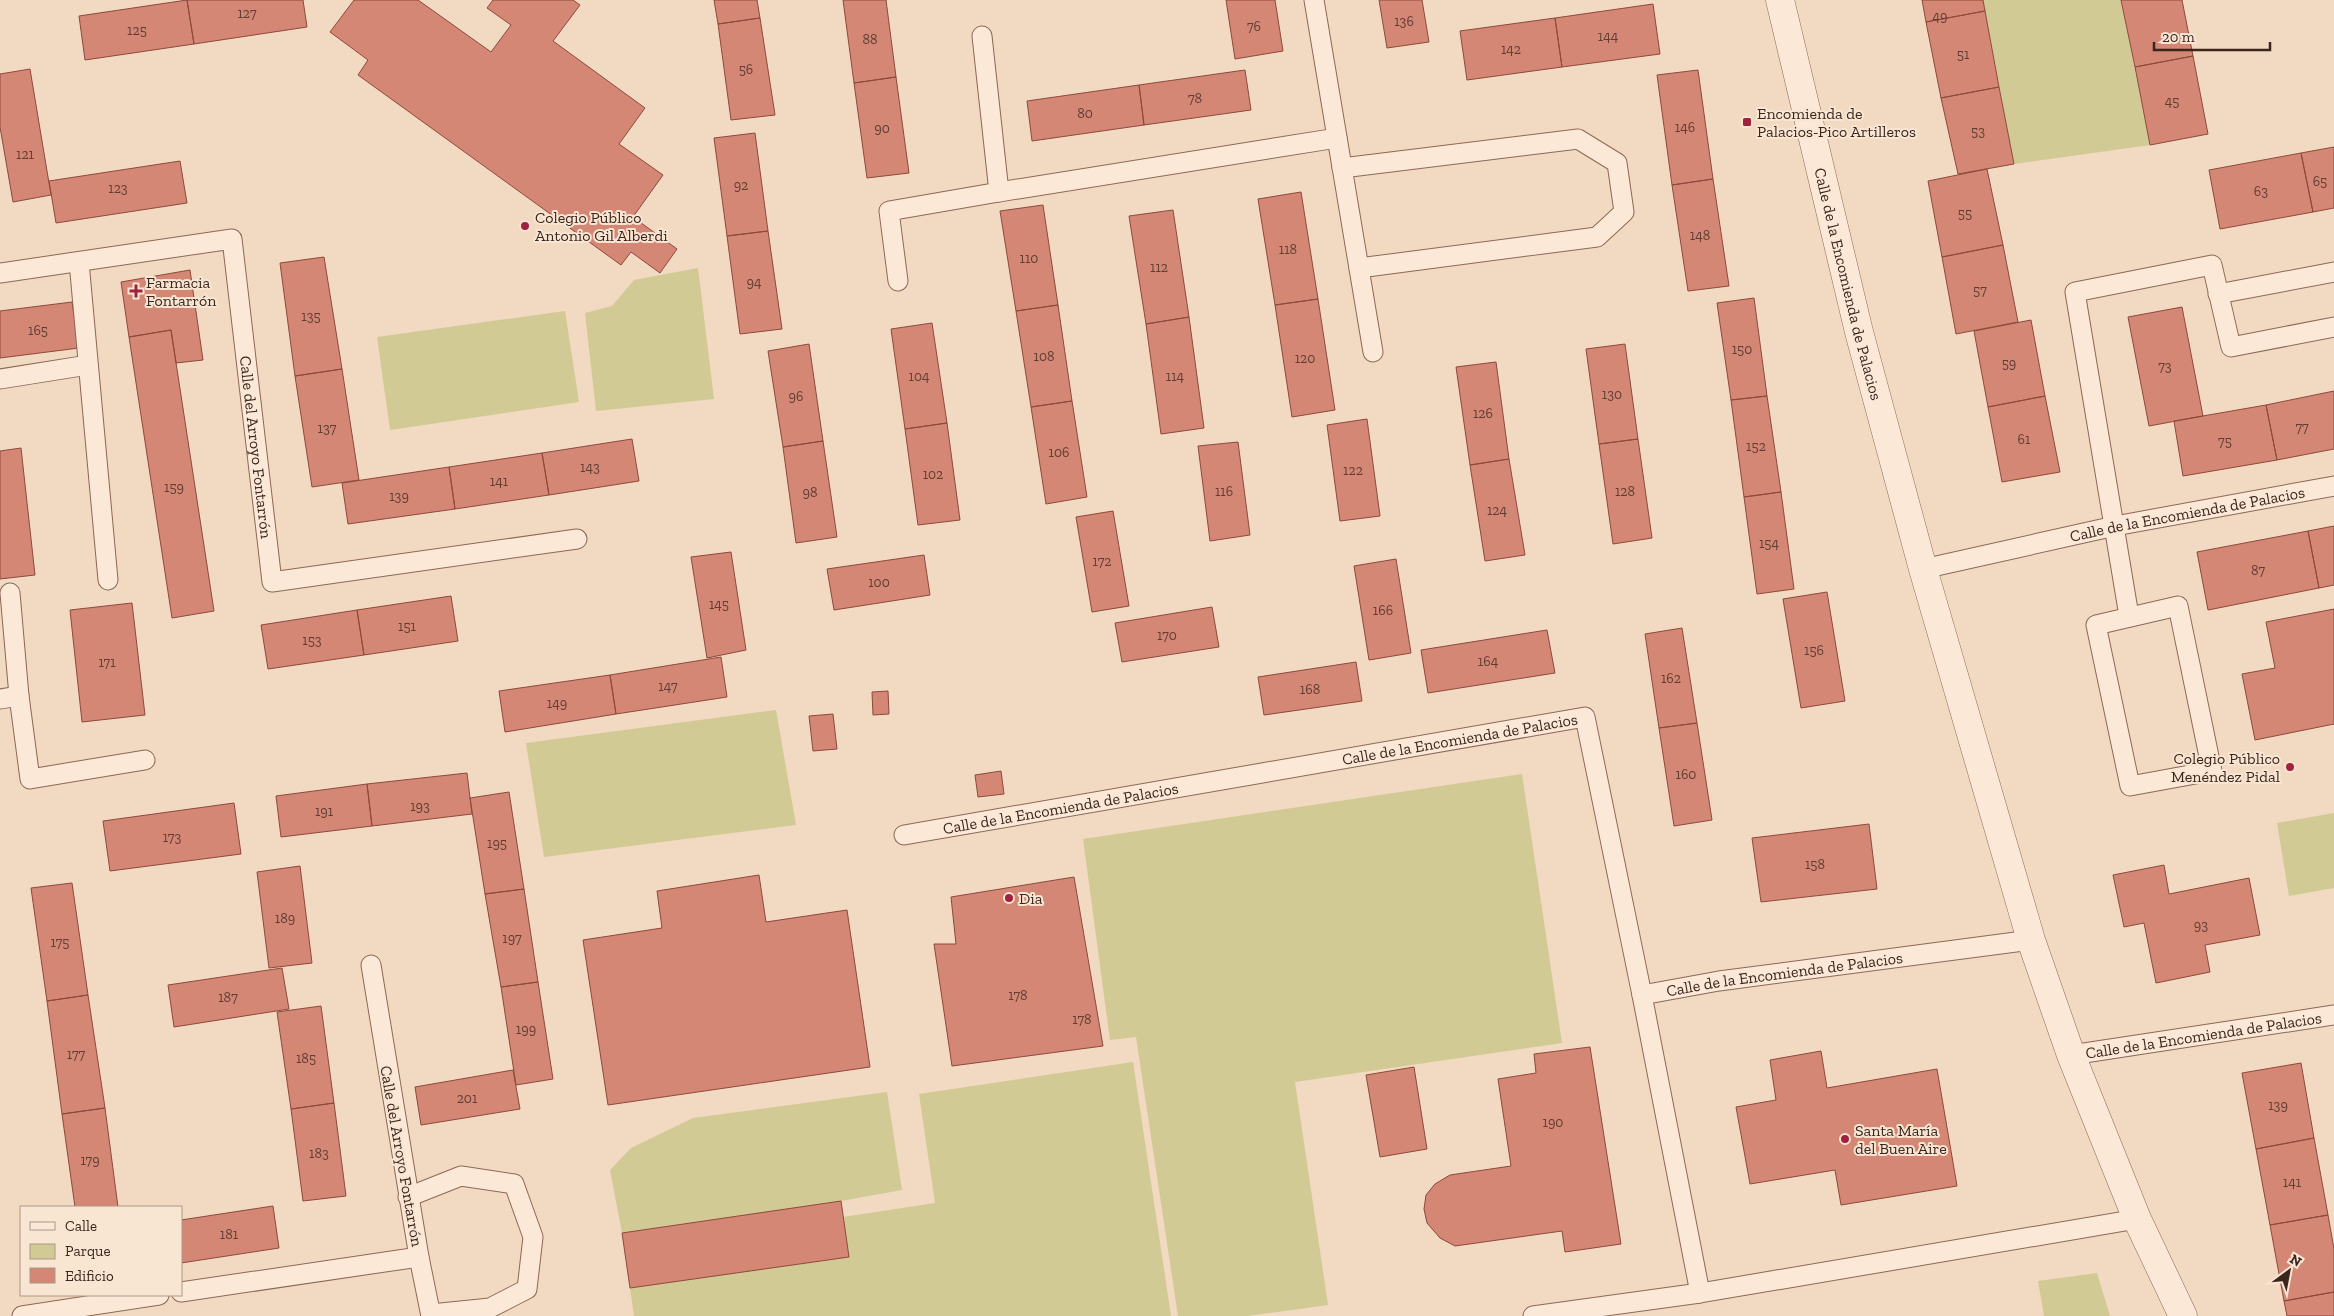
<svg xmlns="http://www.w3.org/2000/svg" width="2334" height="1316" font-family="'Zilla Slab',serif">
<rect width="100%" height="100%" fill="#f2d9c1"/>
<path fill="#d1ca94" d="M1983,0H2121L2150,145L2014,164Z
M698,268L714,399L596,411L585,313L612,306L634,280Z
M565,311L579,402L390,430L377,337Z
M776,710L796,825L544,857L526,743Z
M1522,774L1562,1043L1295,1082L1328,1305L1247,1316H1178L1136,1037L1110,1040L1083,839Z
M2334,813V888L2289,896L2277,823Z
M1133,1062L1171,1316H634L630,1288L848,1257L843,1217L935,1203L919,1094Z
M887,1092L902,1190L841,1201L622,1233L610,1170L631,1148L693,1118Z
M2097,1273L2110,1316H2044L2038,1281Z"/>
<path fill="#d38774" stroke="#8e493b" d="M187,0H303L307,27L194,44Z
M187,0L194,44L85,60L79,16Z
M354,0H418L491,52L511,25L487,8L493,0H573L580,5L553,41L645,108L619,144L663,175L633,217L677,249L660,273L631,252L621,265L358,75L368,60L330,32Z
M714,0H757L760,18L718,24Z
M843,0H886L896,77L854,83Z
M1226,0H1275L1283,51L1235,59Z
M1379,0H1422L1429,42L1387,48Z
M1922,0H1983L1985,11L1926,22Z
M2121,0H2182L2193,56L2135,67Z
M1653,4L1660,54L1562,67L1555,18Z
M1985,11L1999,87L1941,98L1926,22Z
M760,18L775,115L731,120L718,24Z
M1555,18L1562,67L1467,80L1460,31Z
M2193,56L2208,134L2150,145L2135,67Z
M30,69L51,195L13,202L0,127V74Z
M1245,70L1251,110L1144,125L1139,85Z
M1698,70L1713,179L1672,185L1657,75Z
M896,77L909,173L867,178L854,83Z
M1139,85L1144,125L1032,141L1027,101Z
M1999,87L2014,164L1958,174L1941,98Z
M755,133L768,231L727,236L714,138Z
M2334,147V208L2313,212L2301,153Z
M2301,153L2313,212L2220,229L2209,170Z
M180,161L187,203L56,223L49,181Z
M1987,169L2003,245L1942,257L1928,181Z
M1713,179L1729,286L1688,291L1672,185Z
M1301,192L1318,299L1275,305L1258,199Z
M1043,205L1058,305L1016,311L1000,211Z
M1173,210L1189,317L1146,324L1129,216Z
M768,231L782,329L740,334L727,236Z
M2003,245L2018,322L1956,334L1942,257Z
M324,257L342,369L295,376L280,263Z
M190,270L203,360L176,363L171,330L129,337L121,282Z
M1754,298L1767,396L1731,400L1717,303Z
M1318,299L1335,410L1292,417L1275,305Z
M72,302L79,348L0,358V311Z
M1058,305L1072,401L1031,407L1016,311Z
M2182,307L2203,416L2149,426L2128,317Z
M1189,317L1204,428L1161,434L1146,324Z
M2031,320L2045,396L1988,407L1974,331Z
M932,323L947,423L905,429L891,329Z
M171,330L214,611L172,618L129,337Z
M809,344L823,441L783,447L768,351Z
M1625,344L1638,439L1599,444L1586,349Z
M1496,362L1509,459L1470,465L1456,367Z
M342,369L359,480L312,487L295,376Z
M2334,391V449L2277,460L2266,405Z
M1767,396L1781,492L1744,497L1731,400Z
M2045,396L2060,472L2002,482L1988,407Z
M1072,401L1087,497L1046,504L1031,407Z
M2266,405L2277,460L2183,476L2174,421Z
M1367,419L1380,516L1340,521L1327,425Z
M947,423L960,520L918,525L905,429Z
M632,439L639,481L549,495L542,453Z
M1638,439L1652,538L1613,544L1599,444Z
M823,441L837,537L796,543L783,447Z
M1238,442L1250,535L1210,541L1198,446Z
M21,448L35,575L0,579V451Z
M542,453L549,495L455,509L449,467Z
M1509,459L1525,555L1485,561L1470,465Z
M449,467L455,509L348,524L342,483Z
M1781,492L1794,589L1757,594L1744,497Z
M1113,511L1129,606L1092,612L1076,517Z
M2334,526V585L2319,588L2308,531Z
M2308,531L2319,588L2208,610L2197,552Z
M731,552L746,650L707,658L691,557Z
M924,555L930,595L834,610L827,569Z
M1396,559L1411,653L1369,660L1354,566Z
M1827,592L1845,701L1801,708L1783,599Z
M451,596L458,641L364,655L357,610Z
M132,603L145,715L82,722L70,610Z
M1212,607L1219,647L1122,662L1115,623Z
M2334,609V724L2255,740L2242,674L2275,668L2266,622Z
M357,610L364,655L268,669L261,625Z
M1682,628L1697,723L1659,728L1645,634Z
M1547,630L1555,673L1428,693L1421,650Z
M721,657L727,697L616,714L610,675Z
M1356,662L1362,701L1264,715L1258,677Z
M610,675L616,714L505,732L499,691Z
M888,691L889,714L873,715L872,692Z
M833,714L837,749L813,751L809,716Z
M1697,723L1712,820L1674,826L1659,728Z
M1001,771L1004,794L978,797L975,775Z
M467,773L472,814L372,826L367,784Z
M367,784L372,826L281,837L276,796Z
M509,792L524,889L485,894L470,798Z
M234,803L241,854L110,871L103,821Z
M1869,824L1877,889L1761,902L1752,838Z
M2164,865L2169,894L2249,878L2260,935L2205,945L2210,972L2156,983L2144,923L2124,927L2113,875Z
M300,866L312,963L269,968L257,872Z
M759,875L766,922L847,910L870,1067L608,1105L583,940L662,928L657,891Z
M1074,877L1103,1046L952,1066L934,944H956L951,897Z
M72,883L88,995L47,1001L31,888Z
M524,889L538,982L501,987L485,894Z
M282,968L289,1009L174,1027L168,985Z
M538,982L553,1079L516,1085L501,987Z
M88,995L105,1108L62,1114L47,1001Z
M321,1006L334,1103L291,1109L277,1012Z
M1590,1047L1621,1244L1565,1252L1562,1231L1455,1246L1440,1238L1427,1223L1424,1209L1426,1195L1435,1184L1450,1175L1511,1166L1498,1079L1536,1073L1534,1054Z
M1821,1051L1827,1088L1937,1069L1957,1186L1841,1205L1835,1170L1750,1184L1736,1107L1776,1100L1770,1060Z
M2301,1063L2314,1138L2256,1149L2242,1073Z
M1414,1067L1427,1149L1380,1157L1366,1075Z
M513,1070L520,1109L421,1125L415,1087Z
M334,1103L346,1196L303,1201L291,1109Z
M105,1108L118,1207H75L62,1114Z
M2314,1138L2328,1215L2270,1225L2256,1149Z
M841,1201L849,1257L630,1288L622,1233Z
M273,1206L279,1248L181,1263V1220Z
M2328,1215L2334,1249V1292L2284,1301L2270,1225Z
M2334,1292V1316H2287L2284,1301Z"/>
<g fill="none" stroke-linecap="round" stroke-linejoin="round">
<g stroke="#8d6857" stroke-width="21">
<g id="service">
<path d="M1314,0L1373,352"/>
<path d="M982,36L999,192L1337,138"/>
<path d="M1342,168L1578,139L1617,163L1624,212L1597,237L1359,268"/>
<path d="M79,262L108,580"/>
<path id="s1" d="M0,273L232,239L272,582L577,539"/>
<path d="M898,281L889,211L999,192"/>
<path d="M2218,294L2334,272"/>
<path d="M0,379L88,365"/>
<path id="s2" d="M1923,569L2115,526L2334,486"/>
<path d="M2178,606L2212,771L2130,786L2096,625Z"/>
<path d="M2129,616L2075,292L2212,265L2231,347L2334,327"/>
<path d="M19,696L30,779L145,760"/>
<path d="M0,699L19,696L10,593"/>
<path id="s3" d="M904,835L1585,717L1642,995L1719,981L2031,940"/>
<path d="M1642,995L1700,1293"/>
<path id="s4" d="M2071,1055L2334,1015"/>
<path d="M408,1197L461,1176L514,1184L533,1237L527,1289L490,1308L431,1314"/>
<path d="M419,1257L431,1316"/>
<path d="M181,1292L419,1257L371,965"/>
<path d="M22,1316L159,1295"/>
<path d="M1533,1316L1700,1293L2137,1219"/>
</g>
</g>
<g stroke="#8d6857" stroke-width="29">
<g id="tertiary">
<path id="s5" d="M1780,0L1859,332L1923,569L2031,940L2071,1055L2137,1219L2183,1316"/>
</g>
</g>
<use href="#service" stroke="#fbe8d6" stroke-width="19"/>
<use href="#tertiary" stroke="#fbe8d6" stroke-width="28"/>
</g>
<g fill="#a1223f" stroke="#f8e5d2" stroke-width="2">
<rect x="1742" y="117" width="10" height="10" rx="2.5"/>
<circle cx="525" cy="226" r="5"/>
<path d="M133.5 283.5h5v5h5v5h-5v5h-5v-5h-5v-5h5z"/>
<circle cx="2290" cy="767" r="5"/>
<circle cx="1009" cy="898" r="5"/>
<circle cx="1845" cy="1139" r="5"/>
</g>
<g text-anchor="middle" stroke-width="4" stroke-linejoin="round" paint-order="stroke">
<g font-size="14" fill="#613e33">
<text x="247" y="18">127</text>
<text x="1940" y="21">49</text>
<text x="1404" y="26">136</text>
<text x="1254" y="31">76</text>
<text x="137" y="35">125</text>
<text x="1608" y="41">144</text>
<text x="870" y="44">88</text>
<text x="1511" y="54">142</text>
<text x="1963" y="59">51</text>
<text x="746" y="74">56</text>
<text x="1195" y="103">78</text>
<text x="2172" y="106">45</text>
<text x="1085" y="118">80</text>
<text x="1685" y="132">146</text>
<text x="882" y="133">90</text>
<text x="1978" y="136">53</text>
<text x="25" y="159">121</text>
<text x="2320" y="186">65</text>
<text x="741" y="190">92</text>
<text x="118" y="193">123</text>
<text x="2261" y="196">63</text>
<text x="1965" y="218">55</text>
<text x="1700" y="240">148</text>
<text x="1288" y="254">118</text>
<text x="1029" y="263">110</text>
<text x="1159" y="272">112</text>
<text x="754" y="287">94</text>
<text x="1980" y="295">57</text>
<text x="311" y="321">135</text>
<text x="38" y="335">165</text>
<text x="1742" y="354">150</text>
<text x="1044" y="361">108</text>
<text x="1305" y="363">120</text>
<text x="2009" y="368">59</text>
<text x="2165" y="371">73</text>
<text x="919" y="381">104</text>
<text x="1175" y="381">114</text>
<text x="1612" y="399">130</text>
<text x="796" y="401">96</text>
<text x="1483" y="418">126</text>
<text x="2302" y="432">77</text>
<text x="327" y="433">137</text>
<text x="2024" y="444">61</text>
<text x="2225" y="446">75</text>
<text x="1756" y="451">152</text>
<text x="1059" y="457">106</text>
<text x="590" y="472">143</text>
<text x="1353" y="475">122</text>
<text x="933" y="479">102</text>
<text x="499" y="486">141</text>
<text x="174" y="492">159</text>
<text x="1224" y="496">116</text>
<text x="1625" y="496">128</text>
<text x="810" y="497">98</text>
<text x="399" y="501">139</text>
<text x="1497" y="515">124</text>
<text x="1769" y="548">154</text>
<text x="1102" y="566">172</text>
<text x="2258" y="575">87</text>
<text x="879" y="587">100</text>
<text x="719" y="609">145</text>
<text x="1383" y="615">166</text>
<text x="407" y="631">151</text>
<text x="1167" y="640">170</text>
<text x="312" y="645">153</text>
<text x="1814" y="655">156</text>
<text x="1488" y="666">164</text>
<text x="107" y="667">171</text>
<text x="1671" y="683">162</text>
<text x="668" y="691">147</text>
<text x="1310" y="694">168</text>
<text x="557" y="708">149</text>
<text x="1686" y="779">160</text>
<text x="420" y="811">193</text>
<text x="324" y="816">191</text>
<text x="172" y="842">173</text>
<text x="497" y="848">195</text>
<text x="1815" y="869">158</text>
<text x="285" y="923">189</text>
<text x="2201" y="930">93</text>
<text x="512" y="943">197</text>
<text x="60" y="947">175</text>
<text x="1018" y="1000">178</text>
<text x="228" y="1002">187</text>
<text x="1082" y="1024">178</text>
<text x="526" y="1034">199</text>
<text x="76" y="1059">177</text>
<text x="306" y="1063">185</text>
<text x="467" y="1103">201</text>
<text x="2278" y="1110">139</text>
<text x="1553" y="1127">190</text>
<text x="319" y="1158">183</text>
<text x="90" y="1165">179</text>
<text x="2292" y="1187">141</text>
<text x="229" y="1239">181</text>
</g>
<g font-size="16" fill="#3b251d" stroke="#f8e5d2" text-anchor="start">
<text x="1757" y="119">Encomienda de<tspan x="1757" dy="18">Palacios-Pico Artilleros</tspan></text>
<text x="535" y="223">Colegio Público<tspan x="535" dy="18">Antonio Gil Alberdi</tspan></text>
<text x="146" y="288">Farmacia<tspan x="146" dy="18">Fontarrón</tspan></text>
<text x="2280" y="764" text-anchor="end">Colegio Público<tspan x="2280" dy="18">Menéndez Pidal</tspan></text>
<text x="1019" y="904">Dia</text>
<text x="1855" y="1136">Santa María<tspan x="1855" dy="18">del Buen Aire</tspan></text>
</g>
<g font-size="16" fill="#3b251d" stroke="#f8e5d2">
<text dy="6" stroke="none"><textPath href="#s5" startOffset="292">Calle de la Encomienda de Palacios</textPath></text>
<text dy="6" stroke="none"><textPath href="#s1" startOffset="444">Calle del Arroyo Fontarrón</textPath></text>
<text dy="6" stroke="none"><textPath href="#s2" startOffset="270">Calle de la Encomienda de Palacios</textPath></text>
<text dy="6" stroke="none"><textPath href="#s3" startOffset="564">Calle de la Encomienda de Palacios</textPath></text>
<text dy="6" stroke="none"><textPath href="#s3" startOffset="159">Calle de la Encomienda de Palacios</textPath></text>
<text dy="6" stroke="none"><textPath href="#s3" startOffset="1119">Calle de la Encomienda de Palacios</textPath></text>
<text dy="6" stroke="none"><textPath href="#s4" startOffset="134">Calle de la Encomienda de Palacios</textPath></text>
<text transform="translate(402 1156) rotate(80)" y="6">Calle del Arroyo Fontarrón</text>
</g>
</g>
<rect x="20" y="1206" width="162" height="90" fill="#f8e5d2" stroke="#ac988a"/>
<rect x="30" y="1222" width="25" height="8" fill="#fbe8d6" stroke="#ac988a"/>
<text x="65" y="1231" font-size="15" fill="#3b251d">Calle</text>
<rect x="30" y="1244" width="25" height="15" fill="#d1ca94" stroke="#ac988a"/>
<text x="65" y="1256" font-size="15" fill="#3b251d">Parque</text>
<rect x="30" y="1268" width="25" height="15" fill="#d38774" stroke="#ac988a"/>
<text x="65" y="1281" font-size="15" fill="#3b251d">Edificio</text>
<g transform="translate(2289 1271) rotate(32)" stroke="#f8e5d2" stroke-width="4" paint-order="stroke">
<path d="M0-4L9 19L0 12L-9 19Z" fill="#3b251d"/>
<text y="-8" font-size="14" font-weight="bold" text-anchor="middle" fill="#3b251d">N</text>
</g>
<path d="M2154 42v8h116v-8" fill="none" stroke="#3b251d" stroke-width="2.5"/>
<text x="2162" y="42" font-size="15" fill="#3b251d" stroke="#f8e5d2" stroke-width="4" paint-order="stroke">20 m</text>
</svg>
